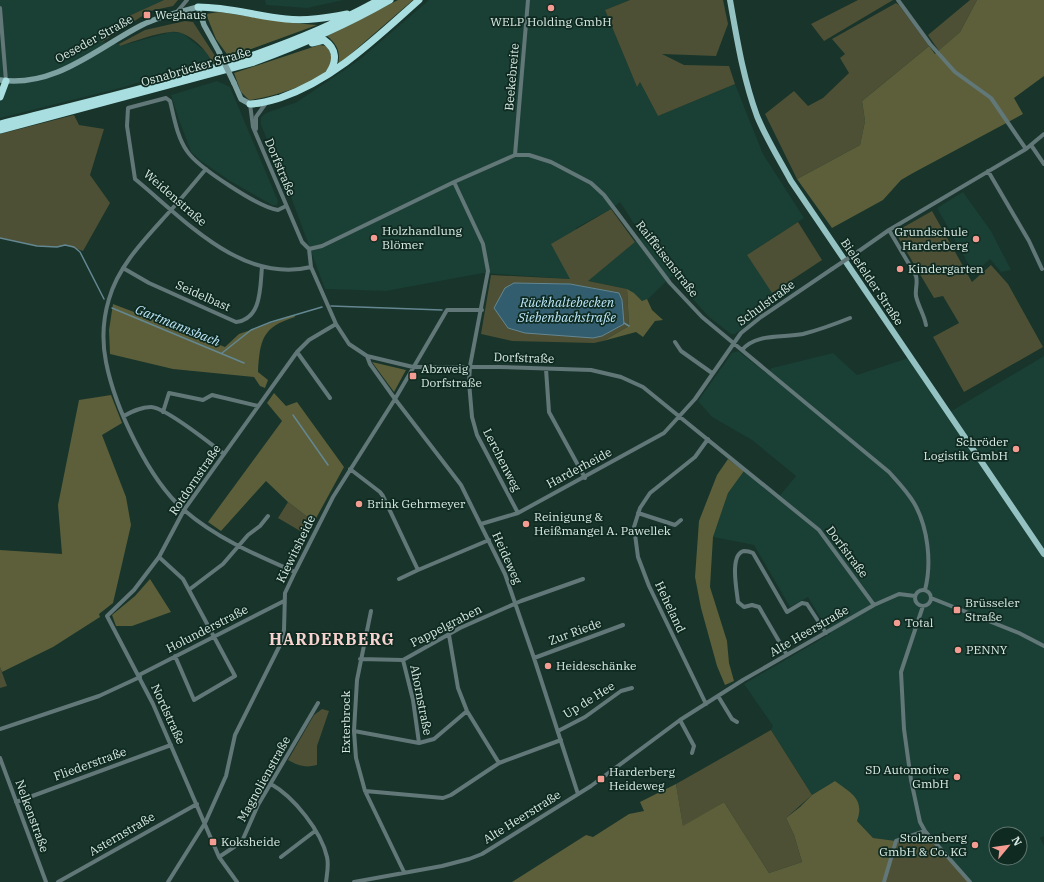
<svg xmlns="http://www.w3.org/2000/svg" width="1044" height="882" font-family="'IBM Plex Serif',serif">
<rect width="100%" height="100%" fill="#18342b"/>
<path fill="#1a3f34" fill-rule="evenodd" d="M0,0H164L120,20L102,42L119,44L120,46L171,32L182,33L205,51L211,60L124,87L0,118Z
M265,0H344L307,8L266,5Z
M429,0H630L605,10L637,87L640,82L658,116L735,84L763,154L804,218L747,255L778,301L735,334H731L709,317L672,276L648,299L642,301L634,293L627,289L587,281L642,236L620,202L611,209L576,228L570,279L483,273L386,291L325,289L291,197L261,125V117L266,113L297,102L359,60Z
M217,81L230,87L278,201L277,205H272L230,181L201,161L191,152L179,120L171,95Z
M963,192L991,231L1011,270L1001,272L990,259L974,274L937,208Z
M738,351L766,373L772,368L833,353L857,375L911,357L948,413L1044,356V836L1040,838L1044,846V882H970L896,841L873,838L857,821L835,781L812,795L771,730L773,726L744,684L830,634L808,597L790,607L754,545L713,537L728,493L744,471L777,499L796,476L752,440L712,417L698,401L732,353ZM996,834H1020V858H996Z"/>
<path fill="#4d5034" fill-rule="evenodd" d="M164,0H178L173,6L150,11L102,42L99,37L120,20Z
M630,0H723L728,24L716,56L662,54L684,65L729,66L735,84L658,116L640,82L637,87L605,10Z
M858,0H893L824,41L811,24Z
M970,0H977L960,32L939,51L928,35Z
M896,3L899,5L929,46L862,101L865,121L860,145L797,179L765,114L794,91L808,106L823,98L849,73L840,58L845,54L832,39Z
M185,21L193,22L219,62L213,64C207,50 188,30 171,32C156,33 135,41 120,46L119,44L145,30Z
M74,115L79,125L104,129L90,175L110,203L83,251L65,245L57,247L37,246L0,238V134Z
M611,209L635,242L588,281L627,289L629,326L603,341L594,343L512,341L481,334L491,275L570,279L551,244ZM514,283L570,284L619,293L622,300L624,324Z
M932,211L972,282L991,265L1008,284L1043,347L964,392L933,337L959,323L943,296L934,298L895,232Z
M798,222L822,260L772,293L747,255Z
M288,502L314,522L307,535L278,518Z
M0,667L7,686L0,688Z
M322,709L329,711L317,746V765C305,768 299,766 288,760L314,715Z
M771,730L812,795L786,818L794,835L802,862L769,873L724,802L683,827L676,784Z
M925,831L970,882H884L896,841Z"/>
<path fill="#5c5f3a" d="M398,0H413L338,65C341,52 337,44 327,36Z
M977,0H1044V76L1014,98L1023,114L913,173L901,180L883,200L832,228L797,179L860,145L865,121L862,101L929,46L935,54L960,32Z
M219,12L293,23L317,25L229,57L216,39L206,14Z
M319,45L327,46C330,52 333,57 331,64C325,83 267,98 249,100L241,92L234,73Z
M627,289L634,293L642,301L647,299L652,310L663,320L655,321L643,337L636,332L603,341L629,326Z
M113,304L225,347L239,334L294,315L295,317C262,327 260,340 258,372L268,380L265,388L260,386L254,377L173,369L110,354L109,330Z
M372,362L406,370L394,392Z
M274,393L286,406L297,402L344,467L314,522L288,502L266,481L221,531L208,522L282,421L267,403Z
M111,395L122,423L102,435L126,497L131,525L113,603L99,614L100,617L53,647L2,672L0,667V550L62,554L58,505L79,400Z
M728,459L744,471L728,493L713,537L710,587L727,641L729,663L734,681L725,685L717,666L701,608L695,577L699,521L717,475Z
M150,579L171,612L132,626H116L112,615L135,596Z
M835,781C851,793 865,799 857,821L873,838L896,841L884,882H512L586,835L593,837L629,814L644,811L640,802L676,784L683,826L724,802L769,873L802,862L794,835L786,818L800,807L812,795Z"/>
<path fill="#325d6f" stroke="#648792" d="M514,283L570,284L619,293L622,300L624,324L602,336L593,338L525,333L508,328L494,308L505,288Z"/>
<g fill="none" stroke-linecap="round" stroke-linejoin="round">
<path stroke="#648792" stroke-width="1.5" d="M0,238L37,246L57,247L65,245L74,247L80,252L104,299
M331,306L442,310
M112,308L244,363
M624,323L629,326
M222,353L251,330L271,322L322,307
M293,415L328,465"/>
<path stroke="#627778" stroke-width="4" d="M898,0L930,44L955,72L991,98L1026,149
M0,8L6,81
M177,12L187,0
M250,104L253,127L302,242L309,249
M256,129V117L266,103
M1031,145L1044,164
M515,155L528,0
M206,169C194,183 183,197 171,210C147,237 119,264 109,299C103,319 102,342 106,362C115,408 149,480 184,510C216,538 256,555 295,572
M988,171L1029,241L1042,269
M454,182L483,244L488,271L470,366L469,382L472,417L477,435L518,513
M286,206L278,210C260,208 197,167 187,151C177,137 174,117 170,101L166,98L128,108L127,126L135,179C184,219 241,284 311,267
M889,230L916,276C918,283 915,289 916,296C918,306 924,314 926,325
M309,249L322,246L454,182L515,155H529L551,162L591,183L604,195L670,283L702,317L889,472C898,482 907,491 914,503C928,527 932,563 925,590
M309,249L311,267L336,324L349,344L367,356L413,367H499L591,370L621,377L643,387L819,530L874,605
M859,251L889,230L1026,149L1044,134
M123,268L149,283L236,322C262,319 260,287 262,267
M675,342L681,351L712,373
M742,350C756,333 783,338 803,334C819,330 835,324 850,318
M297,352L330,398
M367,356L370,364L395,399L461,485L505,574L534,658L578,794
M546,369L549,412L585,478
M163,412L169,393L203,400L212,395L258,406
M124,416C133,411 141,407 151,407C165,407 211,444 224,454
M350,469L380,492L383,496L418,570L489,540
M638,513L675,525L681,520
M481,524L518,513L664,433L695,399L741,333L761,317L832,269
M159,557L183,579L235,676L194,700L175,656
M399,579L418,570
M190,589L223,564L248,535L260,526L268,516
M915 598a8 8 0 1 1 16 0a8 8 0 1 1-16 0Z
M931,598L1019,633L1044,646
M923,606L901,672L904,729L911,780L920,822L925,831L970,882
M371,611L357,680L354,731L356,758L365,791L404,872
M449,635L458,688L467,711L499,763
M787,655L759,607L752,605L744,607L738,602C737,591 729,554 744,551C746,551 751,552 753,553L787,612L802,603L807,604L826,633
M534,658L623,625
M360,659L403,660L460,628L521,601L583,579
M403,660L413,700L419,743
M139,675L284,601
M718,696L732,719L737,722
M706,704L649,586L638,557L634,527L640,508L650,493L695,457L708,439
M680,720L694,746L692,753
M0,729L99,696L140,677
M354,731L419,743L434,739L467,711
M558,731L585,717L621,691L632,688
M0,758L46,882
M271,784C294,797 321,831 327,857C329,865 327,874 326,882
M365,791L443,798L451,795L499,763L561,740
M16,802L171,745
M219,857L237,845L243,839L258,805L318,703
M281,857L315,831
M58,882L197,804
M168,882L205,823L226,776L235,735L280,645L284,630L285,593L295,572L333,497L395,399L447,310H482
M237,882L219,857L153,704L107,616L134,590L159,557L184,510L297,352L309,340L336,324
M354,882L442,866L469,859L482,854L591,786L680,720L743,680L874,605L899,594L915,596
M884,882L896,841L925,831"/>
<path stroke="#7ea1a2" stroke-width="5.5" d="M0,80C55,88 97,48 142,25C160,16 179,12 198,7L204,25L219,52
M234,83L241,99L250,104"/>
<path stroke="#94c1c2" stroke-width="6" d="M730,0C737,39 743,78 757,116C766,138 779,159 791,181L1044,554"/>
<path stroke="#a8dedf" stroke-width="7" d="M198,7C229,7 255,16 286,19C307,21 326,18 347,14
M312,43L324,40C337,49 337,61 329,73
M0,97L6,81
M250,104C261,104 270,101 280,98C335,79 376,38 419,0
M0,124C129,91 262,65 379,0
M0,130L254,62C301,45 346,25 390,0"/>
<path stroke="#627778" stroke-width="4" d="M832,269L859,251"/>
<path stroke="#7ea1a2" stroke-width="5.5" d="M219,52L234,83"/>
</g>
<g fill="#f59c92" stroke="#0e2a21" stroke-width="1.5">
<circle cx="551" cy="8" r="4"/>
<rect x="143" y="11" width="8" height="8" rx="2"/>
<circle cx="374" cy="238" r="4"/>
<circle cx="976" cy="239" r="4"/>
<circle cx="900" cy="269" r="4"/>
<rect x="409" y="372" width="8" height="8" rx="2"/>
<circle cx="1016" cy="449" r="4"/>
<circle cx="359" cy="504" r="4"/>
<circle cx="526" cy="524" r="4"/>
<rect x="953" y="606" width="8" height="8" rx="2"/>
<circle cx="897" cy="623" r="4"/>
<circle cx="958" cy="650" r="4"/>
<circle cx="548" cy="666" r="4"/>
<circle cx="957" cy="777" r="4"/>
<rect x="597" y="775" width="8" height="8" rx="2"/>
<rect x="209" y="838" width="8" height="8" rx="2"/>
<circle cx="975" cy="845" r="4"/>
</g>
<g text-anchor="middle" stroke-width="3.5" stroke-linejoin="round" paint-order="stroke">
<g font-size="12" fill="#daeae4" stroke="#0e2a21" text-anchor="start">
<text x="155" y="19">Weghaus</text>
<text x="551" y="26" text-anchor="middle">WELP Holding GmbH</text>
<text x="382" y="235">Holzhandlung<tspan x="382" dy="14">Blömer</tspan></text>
<text x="968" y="236" text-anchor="end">Grundschule<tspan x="968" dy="14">Harderberg</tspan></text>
<text x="908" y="273">Kindergarten</text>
<text x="421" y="373">Abzweig<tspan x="421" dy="14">Dorfstraße</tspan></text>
<text x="1008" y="446" text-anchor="end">Schröder<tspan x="1008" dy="14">Logistik GmbH</tspan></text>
<text x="367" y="508">Brink Gehrmeyer</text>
<text x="534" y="521">Reinigung &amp;<tspan x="534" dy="14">Heißmangel A. Pawellek</tspan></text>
<text x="965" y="607">Brüsseler<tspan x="965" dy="14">Straße</tspan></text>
<text x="905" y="627">Total</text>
<text x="966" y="654">PENNY</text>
<text x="556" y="670">Heideschänke</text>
<text x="949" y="774" text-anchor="end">SD Automotive<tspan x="949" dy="14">GmbH</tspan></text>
<text x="609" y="776">Harderberg<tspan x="609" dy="14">Heideweg</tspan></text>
<text x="967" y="842" text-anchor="end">Stolzenberg<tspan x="967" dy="14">GmbH &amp; Co. KG</tspan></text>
<text x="221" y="846">Koksheide</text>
</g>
<g font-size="12" fill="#daeae4" stroke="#0e2a21">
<text transform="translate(94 39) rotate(-29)" y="4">Oeseder Straße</text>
<text transform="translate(196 67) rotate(-16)" y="4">Osnabrücker Straße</text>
<text transform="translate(512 77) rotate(-85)" y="4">Beekebreite</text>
<text transform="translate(280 167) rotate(67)" y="4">Dorfstraße</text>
<text transform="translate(175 198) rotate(41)" y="4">Weidenstraße</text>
<text transform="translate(667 259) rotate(52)" y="4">Raiffeisenstraße</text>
<text transform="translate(872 282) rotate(56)" y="4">Bielefelder Straße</text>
<text transform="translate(203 296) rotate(24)" y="4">Seidelbast</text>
<text transform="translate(766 303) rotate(-36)" y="4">Schulstraße</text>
<text transform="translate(524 358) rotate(2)" y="4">Dorfstraße</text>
<text transform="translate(502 460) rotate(63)" y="4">Lerchenweg</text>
<text transform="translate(579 468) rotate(-28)" y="4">Harderheide</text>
<text transform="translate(195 480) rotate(-56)" y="4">Rotdornstraße</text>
<text transform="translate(296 549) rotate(-64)" y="4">Kiewitsheide</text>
<text transform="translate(847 552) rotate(53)" y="4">Dorfstraße</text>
<text transform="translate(507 558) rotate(66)" y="4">Heideweg</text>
<text transform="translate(670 607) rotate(65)" y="4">Heheland</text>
<text transform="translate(446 626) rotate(-27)" y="4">Pappelgraben</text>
<text transform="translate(207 629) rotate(-27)" y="4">Holunderstraße</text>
<text transform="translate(809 631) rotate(-30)" y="4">Alte Heerstraße</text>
<text transform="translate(575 632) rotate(-20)" y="4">Zur Riede</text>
<text transform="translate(421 700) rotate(79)" y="4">Ahornstraße</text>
<text transform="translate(589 700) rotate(-32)" y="4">Up de Hee</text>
<text transform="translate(168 714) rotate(65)" y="4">Nordstraße</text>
<text transform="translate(346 722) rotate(-90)" y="4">Exterbrock</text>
<text transform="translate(90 764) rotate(-20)" y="4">Fliederstraße</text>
<text transform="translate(264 779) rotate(-61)" y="4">Magnolienstraße</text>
<text transform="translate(32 816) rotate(70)" y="4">Nelkenstraße</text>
<text transform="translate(522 817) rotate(-32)" y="4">Alte Heerstraße</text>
<text transform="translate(122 834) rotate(-30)" y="4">Asternstraße</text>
</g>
<g font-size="13" font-style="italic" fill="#bde8fb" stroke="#0e2a21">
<text x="567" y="307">Rückhaltebecken<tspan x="567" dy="15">Siebenbachstraße</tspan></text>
<text transform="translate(178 325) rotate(22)" y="5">Gartmannsbach</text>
</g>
<g font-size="16" font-weight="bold" letter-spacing="1" fill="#f6d3ce" stroke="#0e2a21">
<text x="332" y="645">HARDERBERG</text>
</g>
</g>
<g transform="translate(1008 846) rotate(61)"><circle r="19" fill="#0e2a21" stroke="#60776f"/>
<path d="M0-3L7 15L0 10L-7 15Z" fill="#f59c92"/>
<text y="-6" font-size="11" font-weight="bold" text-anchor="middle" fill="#daeae4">N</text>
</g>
</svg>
